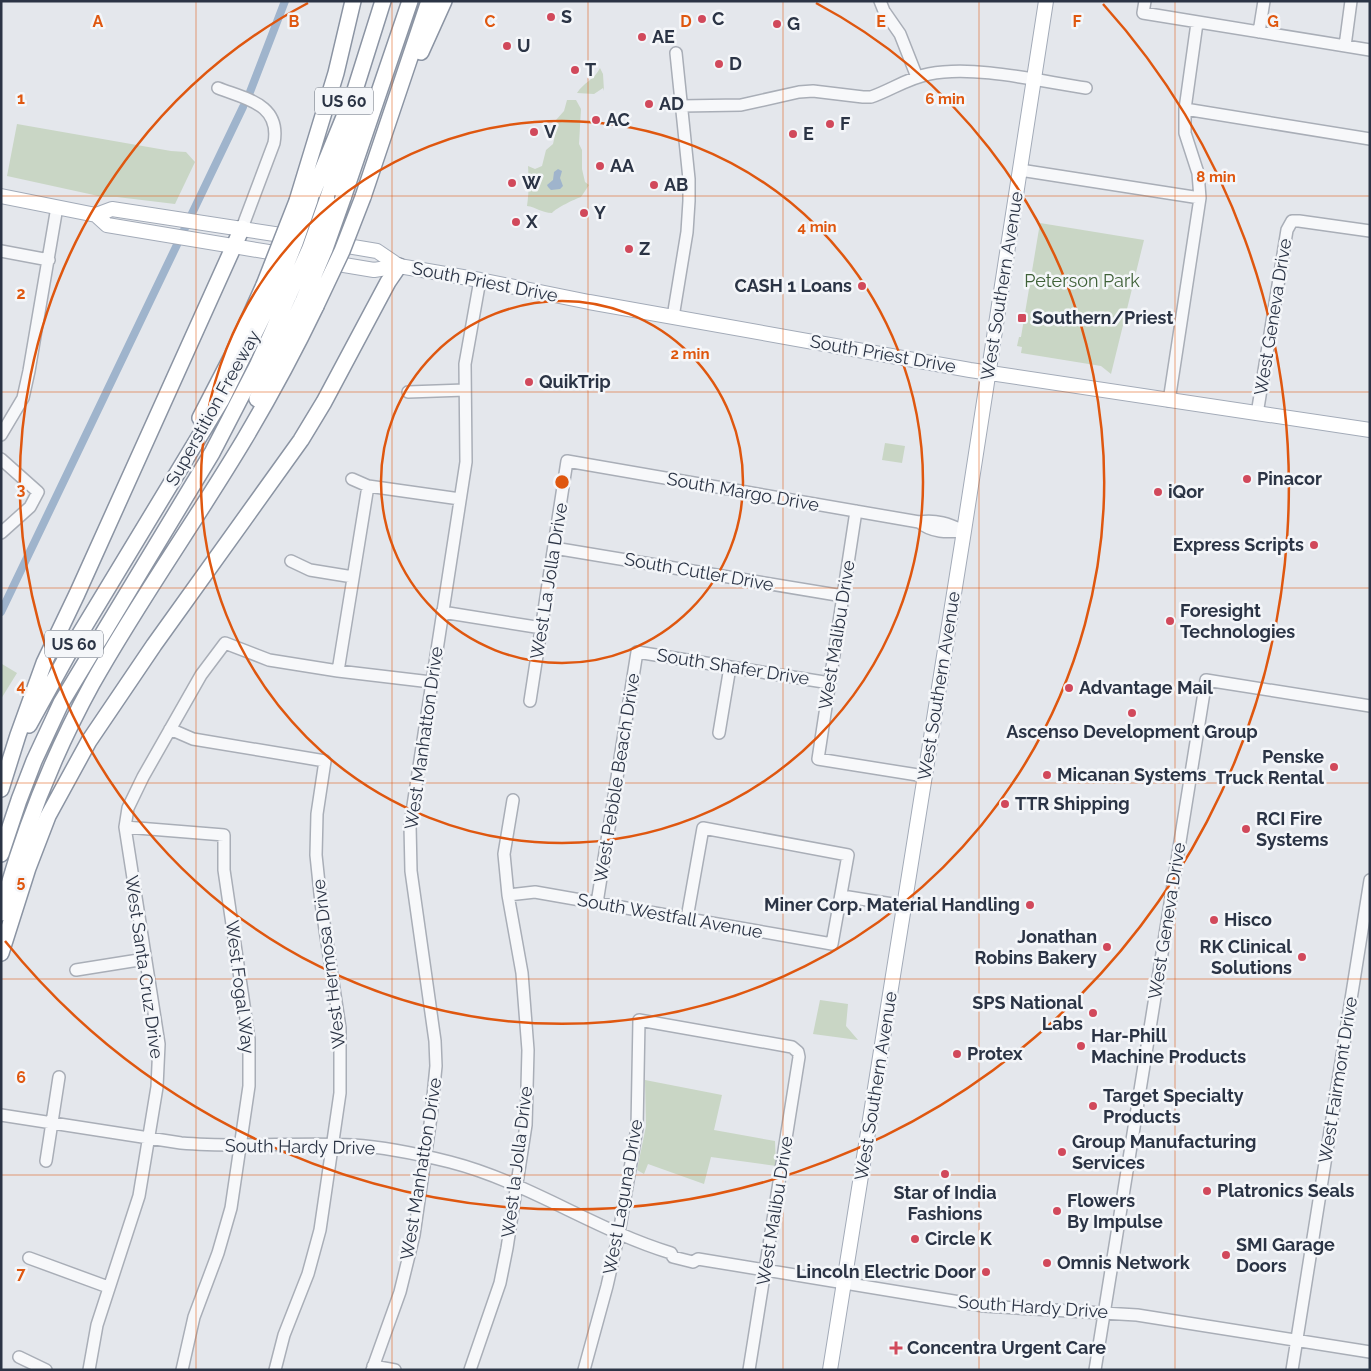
<svg xmlns="http://www.w3.org/2000/svg" width="1371" height="1371" font-family="Raleway,sans-serif">
<rect width="100%" height="100%" fill="#e4e7ec"/>
<path fill="#c9d6c5" d="M600,68L603,74L604,91L603,88L594,94L577,93C583,83 595,79 600,68Z
M567,100H576L581,109L579,144L582,150V169L585,182L589,185L581,197C575,199 556,208 552,213C542,213 536,207 527,206C529,192 529,180 528,166L535,169L542,166L546,150L553,144L555,135L556,120L564,111Z
M17,124L171,151L186,152L195,162L175,204L117,197H103L7,176Z
M1040,223L1144,240L1111,374L1101,366L1021,353L1022,347L1017,346L1019,337H1021Z
M885,443L905,446L902,463L882,460Z
M2,664L17,673L1,699V665Z
M820,1000L848,1004L846,1026L858,1040L813,1034Z
M645,1080L722,1095L714,1130L775,1141L776,1166L711,1157L704,1184L648,1164L644,1174L637,1170L646,1126Z"/>
<path fill="#9fb4cc" d="M558,169L562,171L560,178L563,186L560,189L551,190L548,187L547,185L553,180L554,172Z"/>
<g fill="none" stroke-linecap="round" stroke-linejoin="round">
<path stroke="#9fb4cc" stroke-width="8" d="M250,92L285,1
M1,612L243,107"/>
<g stroke="#a9aeb7" stroke-width="14">
<path id="minor" d="M880,1L884,11L900,34L917,77
M1145,1L1143,13L1370,50
M1259,32L1264,1
M1345,46L1351,1
M218,88C246,99 281,104 274,143L242,228
M681,106L741,105L799,92L813,91L863,97H871C891,90 908,78 929,74C975,65 1039,81 1086,88
M1185,109L1370,139
M1020,170L1200,198
M1,251L49,260
M673,317L687,232L689,201V179L676,53
M408,392L465,390
M1169,401L1200,198L1198,173L1185,133V109L1197,23
M1257,414L1287,230L1292,221H1299L1370,231
M1,435L23,398L29,371L57,207
M1,459L38,492L30,507L1,533
M352,479L368,486L460,499
M856,511L818,759L924,776
M919,522C932,533 947,532 962,531
M554,548L843,596
M291,561L310,570L353,577
M442,612L542,628
M338,671L368,486
M530,701L567,461L919,522C936,519 949,524 964,531
M170,729L193,739L325,761L317,814L316,855L321,903L340,1028V1093L320,1230L308,1274L284,1335L275,1370
M719,733L730,667
M125,827L224,835V870L249,1039V1086L231,1208L218,1253L194,1317L182,1370
M508,895L535,892L832,944L848,855L703,828L687,918
M842,896L905,906
M597,903L637,652L830,683
M76,970L145,959
M1,1115L181,1143C238,1148 296,1142 353,1145C385,1147 418,1154 450,1162C528,1182 595,1230 671,1253L673,1257L693,1262L698,1259L984,1306L1137,1315L1370,1352
M46,1161L59,1077
M29,1258L108,1287
M19,1357L46,1370
M373,1366L395,1370
M89,1370L97,1325L139,1196L157,1087L159,1044L125,827L128,808L143,777L201,675L225,643L269,660L338,671L431,682
M372,1370L400,1292L414,1235L431,1117L436,1066L435,1041L411,871L410,825L466,462L465,364L480,280
M470,1370L500,1283L507,1248L526,1125L528,1050L522,973L508,895L504,854L513,800
M584,1370L607,1286L619,1233L637,1128L639,1020L792,1047L798,1052L799,1057L749,1370
M1095,1370L1206,680L1370,706
M1292,1370L1370,880"/>
</g>
<g stroke="#a3abb8" stroke-width="16">
<path id="major" d="M1,196L96,215L107,225L287,255
M96,215L112,209L294,237
M317,241L377,251L399,266
M326,262L374,270L399,266L480,280L589,302L970,370L1370,430
M830,1370L964,531L1046,1"/>
</g>
<g stroke="#8b94a3" stroke-width="18">
<path id="highway" d="M421,52L444,1
M363,197L429,1
M343,198L410,1
M310,200L355,90L383,1
M327,200L360,104
M297,201L336,73L353,1
M257,399L303,301
M200,418L232,356L264,285
M29,725L72,647L222,399L276,290
M1,789L18,735L44,663L77,594L242,228
M1,854L19,800L34,761L61,703L212,453L257,366L289,295
M1,913C22,833 52,757 92,684C139,600 195,522 244,440C270,396 294,352 316,306
M1,953L28,868L48,816L89,741L154,645L301,440L324,402L388,282L399,266"/>
</g>
<use href="#minor" stroke="#f7f8fa" stroke-width="11"/>
<use href="#major" stroke="#fff" stroke-width="14"/>
<use href="#highway" stroke="#fff" stroke-width="15"/>
<g stroke="#8b94a3" stroke-width="18" stroke-linecap="butt">
<path id="highway-bridge" d="M264,285L297,201
M276,290L295,243L310,200
M289,295L310,248L327,200
M303,301L325,249L343,198
M316,306L342,251L363,197"/>
</g>
<use href="#highway-bridge" stroke="#fff" stroke-width="15"/>
</g>
<path fill="none" stroke="#df570f" stroke-width="1" stroke-opacity="0.55" d="M196,1V1370M392,1V1370M588,1V1370M783,1V1370M979,1V1370M1175,1V1370M1,196H1370M1,392H1370M1,588H1370M1,783H1370M1,979H1370M1,1175H1370"/>
<g fill="none" stroke="#df570f" stroke-width="2.5">
<circle cx="562" cy="482" r="181"/>
<circle cx="562" cy="482" r="361"/>
<path d="M816 3A542 542 0 1 1 308 3"/>
<path d="M1103 4A722 722 0 1 1 5 941"/>
</g>
<g fill="#d1495b" stroke="#f4f6f9" stroke-width="2">
<circle cx="551" cy="17" r="5"/>
<circle cx="702" cy="19" r="5"/>
<circle cx="777" cy="24" r="5"/>
<circle cx="642" cy="37" r="5"/>
<circle cx="507" cy="46" r="5"/>
<circle cx="719" cy="64" r="5"/>
<circle cx="575" cy="70" r="5"/>
<circle cx="649" cy="104" r="5"/>
<circle cx="596" cy="120" r="5"/>
<circle cx="830" cy="124" r="5"/>
<circle cx="534" cy="132" r="5"/>
<circle cx="793" cy="134" r="5"/>
<circle cx="600" cy="166" r="5"/>
<circle cx="512" cy="183" r="5"/>
<circle cx="654" cy="185" r="5"/>
<circle cx="584" cy="213" r="5"/>
<circle cx="516" cy="222" r="5"/>
<circle cx="629" cy="249" r="5"/>
<circle cx="862" cy="286" r="5"/>
<rect x="1017" y="313" width="10" height="10" rx="2.5"/>
<circle cx="529" cy="382" r="5"/>
<circle cx="1247" cy="479" r="5"/>
<circle cx="1158" cy="492" r="5"/>
<circle cx="1314" cy="545" r="5"/>
<circle cx="1170" cy="621" r="5"/>
<circle cx="1069" cy="688" r="5"/>
<circle cx="1132" cy="713" r="5"/>
<circle cx="1334" cy="767" r="5"/>
<circle cx="1047" cy="775" r="5"/>
<circle cx="1005" cy="804" r="5"/>
<circle cx="1246" cy="829" r="5"/>
<circle cx="1030" cy="905" r="5"/>
<circle cx="1214" cy="920" r="5"/>
<circle cx="1107" cy="947" r="5"/>
<circle cx="1302" cy="957" r="5"/>
<circle cx="1093" cy="1013" r="5"/>
<circle cx="1081" cy="1046" r="5"/>
<circle cx="957" cy="1054" r="5"/>
<circle cx="1093" cy="1106" r="5"/>
<circle cx="1062" cy="1152" r="5"/>
<circle cx="945" cy="1174" r="5"/>
<circle cx="1207" cy="1191" r="5"/>
<circle cx="1057" cy="1211" r="5"/>
<circle cx="915" cy="1239" r="5"/>
<circle cx="1226" cy="1255" r="5"/>
<circle cx="1047" cy="1263" r="5"/>
<circle cx="986" cy="1272" r="5"/>
<path d="M893.5 1340.5h5v5h5v5h-5v5h-5v-5h-5v-5h5z"/>
</g>
<g text-anchor="middle" stroke-width="5" stroke-linejoin="round" paint-order="stroke">
<g fill="#f4f6f9" stroke="#676e7b" stroke-width="1">
<rect x="315" y="87.5" width="58" height="27" rx="4"/>
<rect x="45" y="630.5" width="58" height="27" rx="4"/>
</g>
<g font-size="16" font-weight="bold" fill="#2b3445">
<text x="344" y="107">US 60</text>
<text x="74" y="650">US 60</text>
</g>
<g font-size="18" font-weight="bold" fill="#2b3445" stroke="#f4f6f9" text-anchor="start">
<text x="561" y="23">S</text>
<text x="712" y="25">C</text>
<text x="787" y="30">G</text>
<text x="652" y="43">AE</text>
<text x="517" y="52">U</text>
<text x="729" y="70">D</text>
<text x="585" y="76">T</text>
<text x="659" y="110">AD</text>
<text x="606" y="126">AC</text>
<text x="840" y="130">F</text>
<text x="544" y="138">V</text>
<text x="803" y="140">E</text>
<text x="610" y="172">AA</text>
<text x="522" y="189">W</text>
<text x="664" y="191">AB</text>
<text x="594" y="219">Y</text>
<text x="526" y="228">X</text>
<text x="639" y="255">Z</text>
<text x="852" y="292" text-anchor="end">CASH 1 Loans</text>
<text x="1032" y="324">Southern/Priest</text>
<text x="539" y="388">QuikTrip</text>
<text x="1257" y="485">Pinacor</text>
<text x="1168" y="498">iQor</text>
<text x="1304" y="551" text-anchor="end">Express Scripts</text>
<text x="1180" y="617">Foresight<tspan x="1180" dy="21">Technologies</tspan></text>
<text x="1079" y="694">Advantage Mail</text>
<text x="1132" y="738" text-anchor="middle">Ascenso Development Group</text>
<text x="1324" y="763" text-anchor="end">Penske<tspan x="1324" dy="21">Truck Rental</tspan></text>
<text x="1057" y="781">Micanan Systems</text>
<text x="1015" y="810">TTR Shipping</text>
<text x="1256" y="825">RCI Fire<tspan x="1256" dy="21">Systems</tspan></text>
<text x="1020" y="911" text-anchor="end">Miner Corp. Material Handling</text>
<text x="1224" y="926">Hisco</text>
<text x="1097" y="943" text-anchor="end">Jonathan<tspan x="1097" dy="21">Robins Bakery</tspan></text>
<text x="1292" y="953" text-anchor="end">RK Clinical<tspan x="1292" dy="21">Solutions</tspan></text>
<text x="1083" y="1009" text-anchor="end">SPS National<tspan x="1083" dy="21">Labs</tspan></text>
<text x="1091" y="1042">Har-Phill<tspan x="1091" dy="21">Machine Products</tspan></text>
<text x="967" y="1060">Protex</text>
<text x="1103" y="1102">Target Specialty<tspan x="1103" dy="21">Products</tspan></text>
<text x="1072" y="1148">Group Manufacturing<tspan x="1072" dy="21">Services</tspan></text>
<text x="1217" y="1197">Platronics Seals</text>
<text x="945" y="1199" text-anchor="middle">Star of India<tspan x="945" dy="21">Fashions</tspan></text>
<text x="1067" y="1207">Flowers<tspan x="1067" dy="21">By Impulse</tspan></text>
<text x="925" y="1245">Circle K</text>
<text x="1236" y="1251">SMI Garage<tspan x="1236" dy="21">Doors</tspan></text>
<text x="1057" y="1269">Omnis Network</text>
<text x="976" y="1278" text-anchor="end">Lincoln Electric Door</text>
<text x="907" y="1354">Concentra Urgent Care</text>
</g>
<g font-size="18" fill="#3f6138" stroke="#f4f6f9">
<text x="1082" y="287">Peterson Park</text>
</g>
<g font-size="18" fill="#2b3445" stroke="#f4f6f9">
<text transform="translate(485 282) rotate(11)" y="6">South Priest Drive</text>
<text transform="translate(1002 286) rotate(-81)" y="6">West Southern Avenue</text>
<text transform="translate(1273 317) rotate(-81)" y="6">West Geneva Drive</text>
<text transform="translate(883 354) rotate(10)" y="6">South Priest Drive</text>
<text transform="translate(213 408) rotate(-61)" y="6">Superstition Freeway</text>
<text transform="translate(743 492) rotate(10)" y="6">South Margo Drive</text>
<text transform="translate(699 572) rotate(10)" y="6">South Cutler Drive</text>
<text transform="translate(549 581) rotate(-81)" y="6">West La Jolla Drive</text>
<text transform="translate(837 635) rotate(-81)" y="6">West Malibu Drive</text>
<text transform="translate(733 667) rotate(9)" y="6">South Shafer Drive</text>
<text transform="translate(939 686) rotate(-81)" y="6">West Southern Avenue</text>
<text transform="translate(424 738) rotate(-82)" y="6">West Manhatton Drive</text>
<text transform="translate(617 778) rotate(-81)" y="6">West Pebble Beach Drive</text>
<text transform="translate(670 916) rotate(10)" y="6">South Westfall Avenue</text>
<text transform="translate(1167 921) rotate(-81)" y="6">West Geneva Drive</text>
<text transform="translate(329 964) rotate(-97)" y="6">West Hermosa Drive</text>
<text transform="translate(144 967) rotate(82)" y="6">West Santa Cruz Drive</text>
<text transform="translate(240 987) rotate(83)" y="6">West Fogal Way</text>
<text transform="translate(1338 1080) rotate(-81)" y="6">West Fairmont Drive</text>
<text transform="translate(876 1086) rotate(-81)" y="6">West Southern Avenue</text>
<text transform="translate(300 1147) rotate(1)" y="6">South Hardy Drive</text>
<text transform="translate(517 1162) rotate(-83)" y="6">West la Jolla Drive</text>
<text transform="translate(421 1169) rotate(-81)" y="6">West Manhatton Drive</text>
<text transform="translate(623 1197) rotate(-80)" y="6">West Laguna Drive</text>
<text transform="translate(775 1211) rotate(-81)" y="6">West Malibu Drive</text>
<text transform="translate(1033 1307) rotate(4)" y="6">South Hardy Drive</text>
</g>
</g>
<g font-size="16" text-anchor="middle" font-weight="bold" fill="#df570f" stroke="#f4f6f9" stroke-width="5" stroke-linejoin="round" paint-order="stroke">
<text x="98" y="27">A</text>
<text x="294" y="27">B</text>
<text x="490" y="27">C</text>
<text x="686" y="27">D</text>
<text x="881" y="27">E</text>
<text x="1077" y="27">F</text>
<text x="1273" y="27">G</text>
<text x="21" y="104">1</text>
<text x="21" y="299">2</text>
<text x="21" y="495">3</text>
<text x="21" y="691">4</text>
<text x="21" y="887">5</text>
<text x="21" y="1083">6</text>
<text x="21" y="1279">7</text>
</g>
<circle cx="562" cy="482" r="8" fill="#df570f" stroke="#f4f6f9" stroke-width="2.5"/>
<g font-size="15" text-anchor="middle" font-weight="bold" fill="#df570f" stroke="#f4f6f9" stroke-width="5" stroke-linejoin="round" paint-order="stroke">
<text x="945" y="104">6 min</text>
<text x="1216" y="182">8 min</text>
<text x="817" y="232">4 min</text>
<text x="690" y="359">2 min</text>
</g>
<rect width="1371" height="1371" fill="none" stroke="#2b3445" stroke-width="5"/>
</svg>
